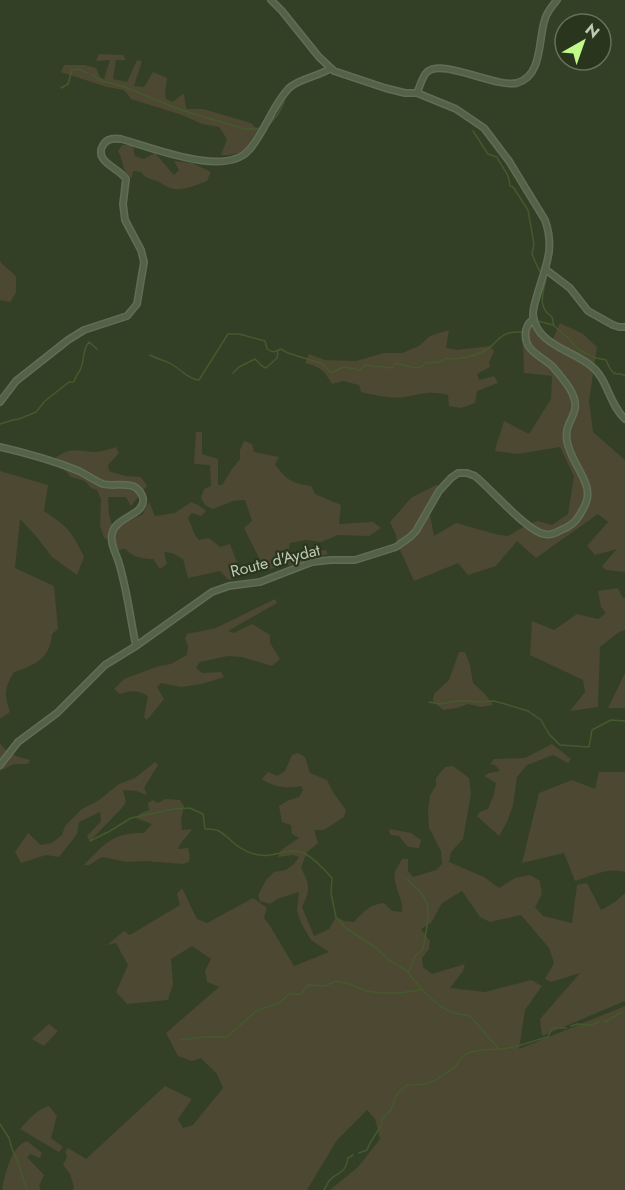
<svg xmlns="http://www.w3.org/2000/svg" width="625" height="1190" font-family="Jost,sans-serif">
<rect width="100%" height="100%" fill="#334025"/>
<path fill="#4d4831" d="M99,54L123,55L126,60H116L113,79L127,82L137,60L142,61L134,86L144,87L153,72L167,78L165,94L166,99L173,102L180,96L184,94L186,109H203L251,123L258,130L243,152L229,155H221L227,139L219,127L202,124L182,115L131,99L124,90L107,87L61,72L64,65H85L96,68L100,77L104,79L110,60L96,61Z
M122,145H133L135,156L144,159L155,153L174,175L179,170L174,161L192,163L211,172L207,181C196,185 182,192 170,188C165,186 161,183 157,181C150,179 145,178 141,172L133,171L132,178C121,171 124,161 118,151Z
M0,260L1,263L16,276V293L10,302L0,300Z
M560,323L583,334L597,347L589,401L593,432L625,460V572L606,570L602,566L617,549L595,555L587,546L608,522L598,514L536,558L517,541L496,566L468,575L458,563L414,581L397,543L396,535L390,522L411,498L436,485L440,486L426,510L430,515L434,536L456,523L499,535L508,536L527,525L538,521L552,525L568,514L574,476L560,447L517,454L495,451C497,441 501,432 504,421L529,434L551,399L552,376L524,373L523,341L531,325H537L553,339Z
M449,330L446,348L457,350L490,346L494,351L489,363L490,367L477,374L479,380L494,376L498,383L477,391L475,403L461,408L449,406L448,395C429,390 422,394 405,397C390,399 375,395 361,392L359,385L343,381L332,384C324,370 320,367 305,363L309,354L325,360L356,361L384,353H402L419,346L430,336Z
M196,432H202V454L218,459V485H222L232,469L240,459V450L244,441L252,444L254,452L279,457L275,464C286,480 292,483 311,486L315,494L341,505L339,524L373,522L381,528L369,536L338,535L321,542L306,540L290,543L288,555L326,550L328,554L295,564L265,570L244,528L252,521L245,500L233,501L213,509L205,505L201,498L204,489L211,486L210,465L194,464Z
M116,447L119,453L108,465L109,471L125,476L141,477L147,486L131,506L126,497H108L109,514L112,525L108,539L104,538L100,525L101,499L97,490L91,488L85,481L71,477L55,459C68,446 81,452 97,452C103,451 110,449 116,447Z
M0,471L48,485L44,511C68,527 72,531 84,557L77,575L52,557L36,536L20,519L15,568L54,586L58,629L52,634C50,659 35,665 14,672C4,689 4,694 10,712L0,719Z
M149,502L155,516L175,513L191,502L198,505L206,511L201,516L192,513L188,518L195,535L199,540L209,538L220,547L230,544L241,573L229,580L220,571L188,578L183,559L172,553L164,552L167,564L160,569L153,559C142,559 133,557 125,549L118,550L114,538L118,527L143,514Z
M618,588L623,598H625V630L619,632L600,647L598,707L570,711L585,692L583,680L530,655L532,621L554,630L577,614L598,619L606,613L601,607L598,591Z
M275,599L277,603L228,631L234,633L252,624L270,635V643L280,659L272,666L242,657L228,656L200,662L196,668L202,673L221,672L224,677L202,684L181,687L161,683L157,687L164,699L147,720L144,717L148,696C138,690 131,690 120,694L114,689L124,679L159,666L171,664L187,655L188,646L185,639L187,634L216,628Z
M459,652H465L470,665L473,683L485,694L493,705L481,707L468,704L457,708L443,710L433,701L434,694L449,680Z
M625,673V708H608Z
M0,743C7,754 18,757 30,760L28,764H14L0,771Z
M552,744L571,759L568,763L553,755L527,765L517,777L513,805L507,822L499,836L477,816L480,812L488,809L494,794L496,783L484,776L489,773L500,771L495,765L490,764L494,759L525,758Z
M298,753L305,757L310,773L327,780L333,792L346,810L344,817L324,830H314L318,843L307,852L301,868C311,887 310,889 302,907L314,936L329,929L336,917L344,921L354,922C363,912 370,904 384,903L392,911L402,912C404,899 392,885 395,872C396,868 400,863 402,859H408V871L413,877L436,870L442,864L441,851L429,828L428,810L430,795L436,786V778L445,767L453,766L469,778L471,794L463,839L451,852L449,862L484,877L499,888L515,878L530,875L540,881L542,894L535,907L543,916L572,923L577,885L587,883L601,910L615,902L625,893V1001L542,1036L540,1019L580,973L551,982L545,979L554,963L549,948L521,915L490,922L480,917L462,891L442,903L431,923L421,929L430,941L429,949L422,958L423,967L432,974L465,964L463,971L450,988L485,992L531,980L542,986L525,1010L519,1049L625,1006V1190H330L358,1167L380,1139L375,1119L367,1110L337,1140L307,1190H73L74,1187L70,1174L63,1165L67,1157L65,1151L68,1148L86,1159L165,1086L192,1099L178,1119L183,1128L193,1125L223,1088L217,1074L201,1058L192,1061L178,1056L166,1033L219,987L207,982L205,971L211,959L192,946L171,959L173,984L168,1000L127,1004L116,992L128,965L116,943L107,945L124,931L130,935L180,905L177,894L182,888L197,919L207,923L253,898L267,908L264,918L270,926L294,966L329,952L311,940L301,923L297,911L299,892L277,899L270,904L260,901L258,895L266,880L274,872L286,870L294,864L299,857L293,855L278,857L281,850L299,838L292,834L291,825L282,822L279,806L287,801L299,797L303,790L301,786C288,789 272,787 262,779L268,772L277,776L285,771L292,755Z
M155,762L158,765L144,788L147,795L136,791L123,790L126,802L122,808L90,841L87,836L101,821L100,812L79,822L77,834L59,857L46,855L21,863L15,852L28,833L41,845L52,843L62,835L65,826L82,809L99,800L119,784L135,778Z
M599,772H625V872C609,867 591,876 575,881L564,853L522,863L539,793L572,780L595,789Z
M165,799L180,800L184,806L181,820L182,830L192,829C188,837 181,840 178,849L188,848L190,855L189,862L183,864L145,861L127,862L102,857L89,865H84C103,845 113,832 144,833L152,824L136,818L141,813L149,810L148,803L153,800L158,803Z
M390,829L411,833L421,840L419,848L408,847L399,836L391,835L389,832Z
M49,1024L58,1031L44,1046L32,1039Z
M49,1106L57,1116L51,1138L63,1147L59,1152L20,1129C28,1120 37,1109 49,1106Z
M27,1141L42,1153L40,1158L30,1154L27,1157L44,1175L39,1186L41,1190H3L2,1188C6,1172 11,1147 27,1141Z"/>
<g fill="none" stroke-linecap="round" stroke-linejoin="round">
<path stroke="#445a2e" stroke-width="1.5" d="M92,75L102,81L122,86L181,110L245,129H254L260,128
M61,88L68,84L72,70L79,69L87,73
M268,126L278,114L284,102
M473,131L488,154L497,157C502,169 509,171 510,186L513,187L528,210L534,244L532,254L538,268L541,273
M546,279C543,293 537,307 552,317L554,326L566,336L579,350L596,358L606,360C608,364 610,371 614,373C618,375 621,373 625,376
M538,321L553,325
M150,355C157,359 167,361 173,365C182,371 189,379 199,380L228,334H239L265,341L267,349C273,353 275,352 281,349L288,353L323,364L330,372H333L344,367L360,370L365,365C371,364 375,369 382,366L385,368L393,367L395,363L415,368L421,367L426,363L440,362L446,358C455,361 475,356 484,351C500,343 497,331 522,332L525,325
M233,373L239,367L255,359L262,366L266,368L277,358L278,351
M0,424L13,420L19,419L36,412L45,401L69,382H74C75,376 79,373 81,368C85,358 82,350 89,342L97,349
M429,702L440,704L456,701H470L476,702L494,701L505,704L528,711L541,720L549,734L560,745L589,747L592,730L611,720L625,721
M90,841L110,831L131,818L174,809L190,808L203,814L205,829C210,829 215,829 219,831C232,839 236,849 254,854C271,860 289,846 304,853C315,859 324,869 332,878L331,893L336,917L347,929L375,947L390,961L406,970L422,990L440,1006L453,1013L470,1016L498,1048
M407,879C414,886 422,892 426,901C431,912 425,937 423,949L415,956L409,971
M605,1022L622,1012
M571,1026L577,1024L591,1025L599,1022
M180,1040L203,1037H227L256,1011L279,1003L289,994H301L308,985L325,986L336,981L350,984L366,991L381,993H400L420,990
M0,1124L9,1138L12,1149L17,1160L27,1190
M359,1153L367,1150C370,1141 377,1133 382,1124L381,1120L391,1110L395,1098L399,1092L407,1085C425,1085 431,1084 446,1073C449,1071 455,1068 457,1065C461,1060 460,1057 466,1054C482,1047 493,1051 508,1048C522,1046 534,1040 548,1037L552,1028H566
M324,1190C326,1187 327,1184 329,1181C337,1171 345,1176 348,1158L353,1155"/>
<g stroke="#626d57" stroke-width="8">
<path id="secondary" d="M271,0L282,11L319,57L334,71L385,88L405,93H417L456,109L484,128L509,161L545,220C555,248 546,265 538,292C536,299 533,307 533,315C536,344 571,350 590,365C608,378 608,403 625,419
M417,93C420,86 422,77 427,72C442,58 496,88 517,83C543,76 538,39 545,19C547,12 552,6 557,0
M545,269L570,288L588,311L613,325L619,327H625
M0,402L16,381L68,340L84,330L127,316L137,304L144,262L141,250L125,220L123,204L126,179C120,168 93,162 103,145C107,138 114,138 121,139C151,147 225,178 249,150C265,132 272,106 289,88C300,78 318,77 331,68
M0,447C26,453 54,461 79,471C87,475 95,481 103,484C113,487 126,482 135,487C139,490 142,494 143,498C146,516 115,516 112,534C110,542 115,552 118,560C127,588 130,617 136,646
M0,765L18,742L57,713L105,665L136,646L212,592L229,586L260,582L312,562L331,560H355L396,547L410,537L416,531L439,491L451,478L458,473H467L475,476C491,489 527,531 544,534C550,536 556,533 561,530C569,527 575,523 579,516C586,505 591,495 585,482C580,469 569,455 567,441C563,418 585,415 570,389C565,381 559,374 553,367C541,355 522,351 526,330C528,324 529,322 534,319"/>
</g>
<use href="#secondary" stroke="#546347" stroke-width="5"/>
</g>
<g text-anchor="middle" stroke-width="4.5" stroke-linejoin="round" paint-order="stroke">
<g font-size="16" fill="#bfcab5" stroke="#2a351e">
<text transform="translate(275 560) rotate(-14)" y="6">Route d'Aydat</text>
</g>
</g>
<g transform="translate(583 42) rotate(40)"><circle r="28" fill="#2a351e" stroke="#66715a" stroke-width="1.5"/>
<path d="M0-4.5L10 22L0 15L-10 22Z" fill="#c1f98b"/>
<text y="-9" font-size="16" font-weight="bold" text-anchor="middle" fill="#bfcab5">N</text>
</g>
</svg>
